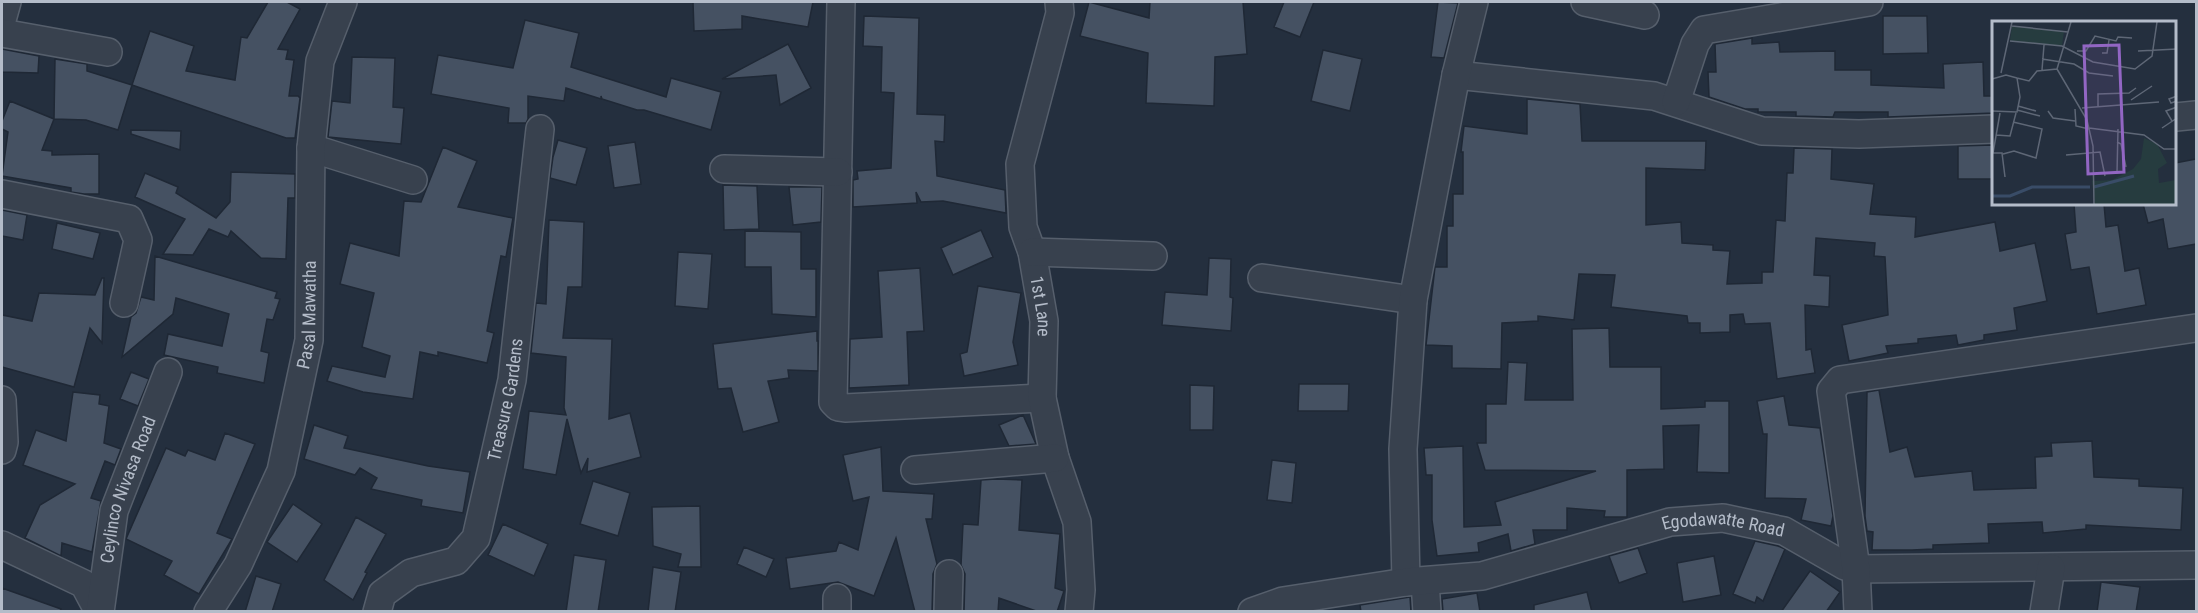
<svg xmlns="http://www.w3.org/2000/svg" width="2198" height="613" font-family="'Roboto Condensed',sans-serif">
<rect width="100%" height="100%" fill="#242f3e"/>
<path fill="#455162" stroke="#1f2835" stroke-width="1.5" d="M268,2H287L300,9L278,49L288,50L286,59L294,60L289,96H298L300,98L295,138H286L132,85L150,31L194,46L186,71L235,80L241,37L247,38Z
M693,2H813L808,27L742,16V29L694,31Z
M1089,2L1149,18L1150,2H1243L1247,54L1215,57L1214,106L1146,103L1148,53L1080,36Z
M1284,2H1314L1300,37L1274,27Z
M1438,2L1458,3L1444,58L1431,57Z
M864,16L919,18L917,114L945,115L944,142L935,141L937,176L1005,190L1006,213L943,201L921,202L916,192L917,203L853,207V180L858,179L857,171L891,168L894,93L881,92L882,47L863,46Z
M1883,16H1927L1928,53L1883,54Z
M525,20L579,33L571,67L666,97L671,78L721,92L711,130L644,110H637L602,99L601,96V99L566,88L564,101L528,96V119L526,123H508L509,108L431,94L438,55L513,68Z
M1752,38V44L1779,42L1780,52L1835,51V70H1871V85L1944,88L1943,64L1983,62L1984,96H1994V113L1888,117V112H1835L1833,117L1796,116V112H1758V109H1745L1709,97L1708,72H1716L1715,44Z
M788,44L811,88L780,105L776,75L722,79Z
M2,49L39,56L38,73L2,72Z
M1323,50L1362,59L1350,111L1311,101Z
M352,57L395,58L393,107L404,108L401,144L328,137L332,101L350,103Z
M55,59L87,64V71L132,85L118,130L86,120L54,119Z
M1527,99L1580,104L1582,141H1706L1705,170L1646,168V225L1681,222L1682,243L1713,245V250L1730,251L1727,284L1762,283V272H1773L1776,220L1785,221L1787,173H1793L1794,148L1832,149L1831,179L1874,184L1870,214L1916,217L1915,237L1995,222L2000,251L2035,243L2047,301L2014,308L2017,330L1984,335V340L1958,345L1956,335L1918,339V343L1886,346L1888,353L1849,361L1842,325L1888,315L1885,257L1874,256L1875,243L1816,238L1814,275L1830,276L1829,307L1805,305L1806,350L1811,349L1815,373L1777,379L1770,323L1745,324L1743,314L1730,315V332L1700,333V323H1688L1687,316L1611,307L1615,275L1579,274L1574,320L1538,316V321L1502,323L1501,369L1452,368V346L1426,345L1435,267H1447V226H1453V194H1463V152H1461L1464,126L1527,134Z
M10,101L54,119L42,150L52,151V155L99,154V194H84L71,192V188L2,176L8,132L2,129V121Z
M131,130L181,131L180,150L131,134Z
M558,140L587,148L576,185L550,178L553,157Z
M635,142L641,184L614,188L608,146Z
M1994,145V179H1958V146Z
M443,147L477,161L458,207L513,218L506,257L501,256L487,331L494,333L487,363L438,352V356L420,352L413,399L363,392L327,381L332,366L385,377L390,356L362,347L374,293L340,284L350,243L399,256L404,201L421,202Z
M2196,159V244L2168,249L2163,219L2148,223L2143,204H2175V163Z
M231,172L295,174V198H288L286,259L261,258L231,231L228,237L209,229L193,255L163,254L185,219L135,197L145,173L178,187L176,193L216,218L230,202Z
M723,185L757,186L759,229L724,230Z
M789,187H822L821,222L793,225Z
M2074,204H2104L2106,227L2118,225L2125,271L2139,268L2146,305L2097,314L2089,267L2071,270L2065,234L2076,232Z
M2,210L27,215L23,240L2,236Z
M549,220L584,222L582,287H568L563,338L612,339L609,419L630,413L641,457L587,472L588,458L581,473L567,419L556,475L523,469L529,411L566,415L564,408L566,357L531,353L536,303L546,304Z
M57,223L100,233L93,259L52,249Z
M981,230L993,257L953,275L941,248Z
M745,231L801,232V269H816V317L772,314L771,267H745Z
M678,252L712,254L708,309L675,306Z
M155,256L277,292L275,298L280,299L273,320L267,319L261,351L269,353L264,383L217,373L218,367L164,355L168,334L222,346L229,314L176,298L173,314L122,357L131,317L136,313L141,297L154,300Z
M1209,258L1231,259L1230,297L1233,298L1231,331L1162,325L1165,292L1207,295Z
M920,268L924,331L907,332L909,385L849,388L850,339L882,337L878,271Z
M102,278H104L102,343L90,328L74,387L2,367V315L32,321L39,293L95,295Z
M978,286L1021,293L1013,342L1018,365L964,376L960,354L967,352Z
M1609,328L1610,367H1661V409L1705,407V401H1729V473L1697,472L1699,425L1663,426L1664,469L1627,470V517H1604L1605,511L1567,508V530H1533L1535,544L1511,551L1508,534L1478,543L1479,552L1437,556L1432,520V475H1426L1424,448L1463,446L1464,527L1501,525L1495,502L1596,471L1485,470L1477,443H1486V404H1506L1508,362L1527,363L1525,400H1573L1572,329Z
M817,331V341H818V371L788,370L789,378L768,381L779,422L743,432L731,388L718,389L713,344Z
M131,372L149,379L138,406L120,399Z
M1299,384H1349L1348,411H1298Z
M1190,385L1214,386L1213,430H1190Z
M1879,390L1890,452L1907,447L1915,477L1972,471L1974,490L2036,488L2035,457L2052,456L2051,443L2092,441L2094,477L2139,479V486L2183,488L2181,530L2086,525V529L2043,533L2042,522L1988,524L1989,543L1933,545V549L1912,550H1872L1873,532L1867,531L1865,516L1867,392Z
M73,392L100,395L99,404L109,406L104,443L121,449L115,465L105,461L91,498L101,501L92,552L62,543L61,556L25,538L40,505L75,484L23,465L36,430L66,441Z
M1784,396L1789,425L1820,428L1833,516L1831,526L1801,520L1806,499L1765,498L1767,434H1763L1757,401Z
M1023,415L1036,444L1009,446L999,425Z
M314,425L348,436L344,448L428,466L470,472L463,513L421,506L422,500L371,489L377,478L360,468L355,475L304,459Z
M225,433L255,444L217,533L232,539L199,594L164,575L172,561L126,539L166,448L185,456L188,450L215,460Z
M881,447L883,491L934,494L932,519H926L937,564L933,574L932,612H915L896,538L874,596L838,582L790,589L786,558L836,551L839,542L858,550L869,497L853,501L843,455Z
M1272,460L1296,463L1292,503L1267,500Z
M996,479L1022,480L1019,530L1060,534L1055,588L1064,591L1057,612H1039L999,598L998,612H964L965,574L961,565L963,524L978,525L981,480Z
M593,481L630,493L618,536L580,524Z
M293,504L322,524L297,562L267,542Z
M700,506L701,567H678L681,554L653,546L652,507Z
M356,517L386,534L365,572L367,573L353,600L324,580Z
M503,524L548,544L534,576L488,555Z
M1755,541L1778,546L1785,549L1763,601L1757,597L1755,603L1733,594Z
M744,547L774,559L766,577L737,564Z
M1638,548L1647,573L1619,583L1609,556Z
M574,555L606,560L598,612H566Z
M1714,556L1721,595L1683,602L1677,563Z
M653,567L681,572L675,612H648Z
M1810,571L1840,592L1826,612H1781Z
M256,576L281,584L272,612H245Z
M2101,582L2140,587L2136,612H2097Z
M2,588L61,609L60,612H2Z
M1587,592L1592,612H1534V605Z
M1477,593L1480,612H1443L1442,599Z
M1410,597L1411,612H1361L1360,605Z"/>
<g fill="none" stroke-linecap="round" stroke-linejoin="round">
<g stroke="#565f6c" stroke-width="30">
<g id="minor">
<path d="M841,2L833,402L838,407L845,408L1042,398"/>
<path id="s1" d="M1059,2L1060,13L1020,164L1023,227L1032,252L1044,321L1042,398L1055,458L1077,522L1081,590L1079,612"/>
<path d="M1585,2L1645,15"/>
<path d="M2,20L7,2"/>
<path d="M2,33L108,52"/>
<path d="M1456,75L1654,96L1762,131L1859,134L1994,129"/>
<path d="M1676,102L1695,44L1704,30L1869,2"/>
<path d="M2176,117L2196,115"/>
<path d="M311,148L413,180"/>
<path d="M724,169L838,172"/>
<path d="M2,194L129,219L138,240L124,303"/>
<path d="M1032,252L1153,256"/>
<path d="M1262,278L1413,300"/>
<path d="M2,450L4,442L2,400"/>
<path d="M915,470L1055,458"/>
<path d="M2,545L84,584L99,612"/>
<path d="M1406,582L1403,449L1413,300L1456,75L1474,2"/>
<path d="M1425,582L1427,612"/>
<path d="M837,598V612"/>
<path id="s2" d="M100,612L114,511L168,372"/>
<path id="s3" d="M208,612L238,565L281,471L309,340L311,148L320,61L343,2"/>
<path id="s4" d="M377,612L382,594L411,573L456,561L476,538L512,380L540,129"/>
<path d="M948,612L949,574"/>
<path id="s5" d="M1252,612L1283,601L1406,582L1482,576L1670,522L1723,518L1784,531L1845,566L1856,569L2196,565"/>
<path d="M1858,612L1856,569L1831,391L1840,380L2196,328"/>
<path d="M2044,612L2051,568"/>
</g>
</g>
<use href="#minor" stroke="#38414e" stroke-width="27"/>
</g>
<g text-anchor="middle" stroke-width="5" stroke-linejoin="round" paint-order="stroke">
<g font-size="18" fill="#b4bcc9" stroke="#1d2633">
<text dy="6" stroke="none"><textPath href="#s1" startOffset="312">1st Lane</textPath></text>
<text dy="6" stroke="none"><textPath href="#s3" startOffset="318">Pasal Mawatha</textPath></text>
<text dy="6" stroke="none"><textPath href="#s4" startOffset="273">Treasure Gardens</textPath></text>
<text dy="6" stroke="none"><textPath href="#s2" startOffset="126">Ceylinco Nivasa Road</textPath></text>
<text dy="6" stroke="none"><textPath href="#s5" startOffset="483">Egodawatte Road</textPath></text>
</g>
</g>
<g transform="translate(1992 21)">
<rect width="184" height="184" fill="#242f3e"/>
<path d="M20,5L72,10L70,25L18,20ZM152,117L165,123L175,142L166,148L167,162L184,159V184H103L100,160L120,159L141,148L149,138Z" fill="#263c3f"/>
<path fill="none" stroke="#394c67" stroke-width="3" d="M102,166L142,155M0,175H18L40,166H98"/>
<path fill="none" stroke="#5e6776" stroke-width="1.5" d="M20,5L76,11M18,20L70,25L101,41L143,48L160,35L165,1M85,30H94L103,15L124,20L126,16L140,17M146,30L185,28M110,32H115L117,19M50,38L82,43L97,52L121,55M65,48L95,99L101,125L102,184M50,49L52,24M9,52L20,1M0,58L14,54L25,57M185,75L177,78L179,82L185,80M139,79L160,65M26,85L44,90M106,85V73L137,72L144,67M90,87L167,81M83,88L84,105L97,108M25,89L48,95M0,90L25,91L28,76L25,57L37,60L45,50L65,48L79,1M56,90L61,97L83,100M8,92L1,132H10L13,156M180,100L174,90L185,86M97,107L152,114L172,128H185M170,107L185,97M4,114L18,115L24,92M125,121L129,123L134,146M11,133L22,130L44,137L50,108L21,101M74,134L108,131L113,155M125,152L126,108"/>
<path fill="#9266c3" fill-opacity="0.15" stroke="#9266c3" stroke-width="3" d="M127,24L132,151L96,153L92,25Z"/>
<rect width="184" height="184" fill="none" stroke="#b4bcc9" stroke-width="3"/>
</g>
<rect width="2198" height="613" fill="none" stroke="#b4bcc9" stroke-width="6"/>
</svg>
